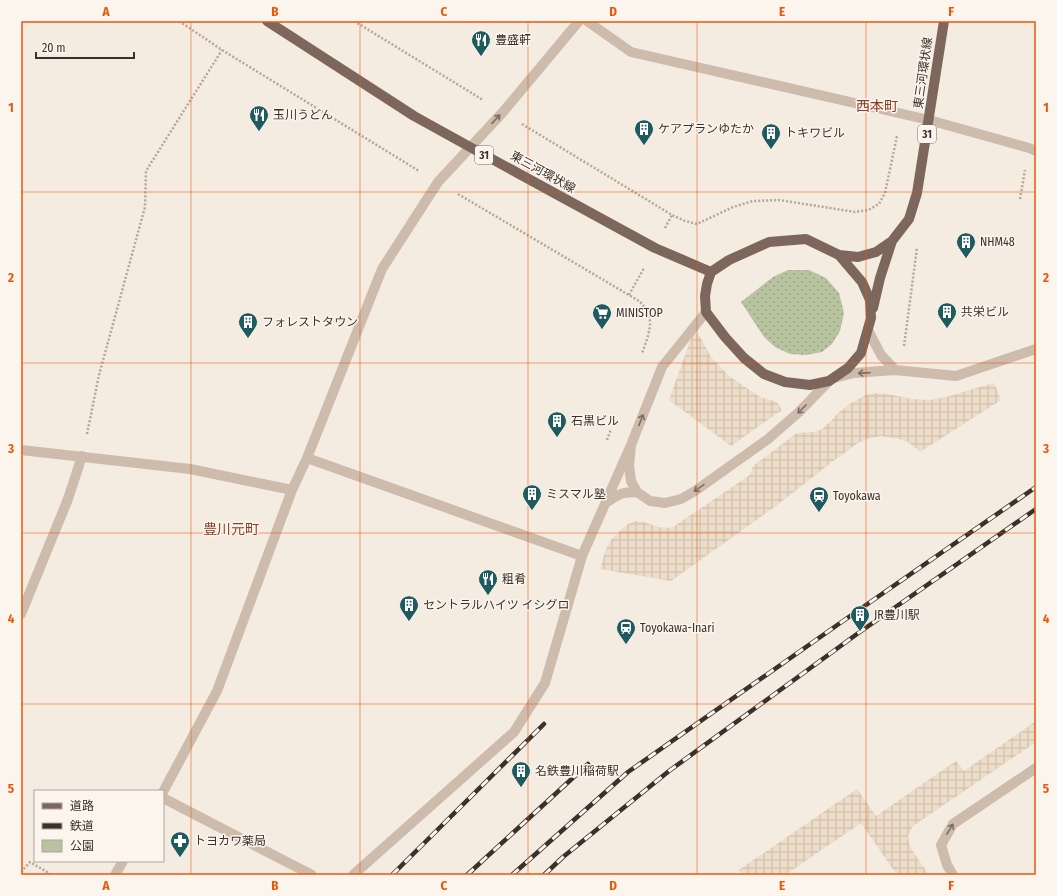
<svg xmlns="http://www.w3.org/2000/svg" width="1057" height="896" font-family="'Fira Sans Condensed','Noto Sans JP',sans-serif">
<defs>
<pattern id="green-dots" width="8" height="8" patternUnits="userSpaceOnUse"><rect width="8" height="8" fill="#b8c4a0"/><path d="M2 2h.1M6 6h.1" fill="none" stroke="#97a083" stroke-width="1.8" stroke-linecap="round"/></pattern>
<pattern id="plaza-grid" width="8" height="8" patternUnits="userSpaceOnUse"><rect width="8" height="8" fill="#ecdcc8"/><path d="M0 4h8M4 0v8" fill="none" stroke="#cbbdac"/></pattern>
</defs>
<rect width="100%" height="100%" fill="#f4ebe1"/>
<path fill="url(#green-dots)" d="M788,270H809L826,278L839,293L844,313L840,331L832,344L822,352L806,355L790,354L775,347L764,337L741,302L773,277Z"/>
<path fill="url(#plaza-grid)" d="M694,330L702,340L711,357L729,376L760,397L777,402L782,410L731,446L669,400Z
M994,383L1001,400L920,452L916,448L908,442L899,439L881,436L869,438L858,443L832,462L776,506L671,581L600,569L606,549L611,540L623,528L628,524L636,521L644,522L658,527L667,528L673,527L750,475L753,466L797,433L815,432L822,429L831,421L838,413L851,403L866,395L876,393L886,394L913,399L929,400L946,397Z
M1036,721V742L913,826L908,836L910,847L929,875H897L861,823L785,875H743L739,870L857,789L876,816L956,761L964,771Z"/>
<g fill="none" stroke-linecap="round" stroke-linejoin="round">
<path stroke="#b9a596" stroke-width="2.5" stroke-dasharray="2 2" stroke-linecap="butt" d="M179,21L222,50L419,171
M354,21L483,100
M522,124L672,215L685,221L697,224L733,207L753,201L779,200L855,212L868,210L879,204L885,193L897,136
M458,194L639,301C641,303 643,305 645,308C656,322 646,340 642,354
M1020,199L1025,170
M665,228L672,215
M629,295L644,268
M904,346L917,248
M87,434L99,375L145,207L146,171L222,50
M607,440L611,429
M21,872L30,862L52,875"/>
<path stroke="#cdbbac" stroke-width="10" d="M21,614L68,499L82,456"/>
<path stroke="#cdbbac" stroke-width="10" d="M587,21L631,52L929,120L1029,148L1036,151
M706,312L662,367L631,445L629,466L631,481L637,492L650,501L665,503L681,499L695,491L768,439L799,412L829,381
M868,330L881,355L895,370
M834,378L854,373L895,370L956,376L1036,349
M21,450L190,469L292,490
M307,458L582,556
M607,502C619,494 622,492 637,492
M163,792L217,691L292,490L307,458L382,269L438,182L503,112L579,21
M163,798L312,875
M115,875L123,861
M353,875L514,732L545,683L582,556L631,445
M953,875L947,865L941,845L953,824L1036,768"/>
<path stroke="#7d675c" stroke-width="10" d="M267,21L414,116L470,147L655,248L711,272
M806,239L839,255L862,282L870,300L871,318L861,353L848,368L829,381L810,385L785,382L764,374L744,358L725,337L706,312L705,296L707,284L711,272L729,260L769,242Z
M839,255L858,257L876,252L892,241L909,219L917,193L944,21
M873,308L880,278L892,241"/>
<g stroke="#3b302b" stroke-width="4.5">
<path id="rail" d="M392,875L544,724
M467,875L588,764
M512,875L628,772L843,621L1036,487
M544,875L563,857L669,771L857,634L1036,509"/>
</g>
<use href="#rail" stroke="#fbf5ee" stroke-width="3" stroke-dasharray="9" stroke-linecap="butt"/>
</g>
<defs><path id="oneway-shaft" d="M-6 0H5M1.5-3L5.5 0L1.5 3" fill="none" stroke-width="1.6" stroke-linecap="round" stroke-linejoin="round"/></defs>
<g stroke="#7d6f65">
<use href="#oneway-shaft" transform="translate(496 119) rotate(-47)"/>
<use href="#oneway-shaft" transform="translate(864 373) rotate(176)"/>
<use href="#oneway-shaft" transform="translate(802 409) rotate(135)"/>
<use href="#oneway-shaft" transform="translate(641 420) rotate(-69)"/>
<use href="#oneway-shaft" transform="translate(699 488) rotate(145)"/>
<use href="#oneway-shaft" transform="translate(950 829) rotate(-58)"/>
</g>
<path fill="none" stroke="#e8590c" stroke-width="1" stroke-opacity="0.55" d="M191,21V875M360,21V875M528,21V875M697,21V875M866,21V875M21,192H1036M21,363H1036M21,533H1036M21,704H1036"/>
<defs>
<g id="restaurant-pin" transform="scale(1)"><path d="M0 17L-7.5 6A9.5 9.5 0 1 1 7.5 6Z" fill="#1f5a5e" stroke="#fbf5ee"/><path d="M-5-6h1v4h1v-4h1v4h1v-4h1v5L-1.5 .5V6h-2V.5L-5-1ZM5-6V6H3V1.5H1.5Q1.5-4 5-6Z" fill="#fff"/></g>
<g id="building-pin" transform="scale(1)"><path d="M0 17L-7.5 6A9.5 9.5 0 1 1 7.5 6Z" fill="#1f5a5e" stroke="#fbf5ee"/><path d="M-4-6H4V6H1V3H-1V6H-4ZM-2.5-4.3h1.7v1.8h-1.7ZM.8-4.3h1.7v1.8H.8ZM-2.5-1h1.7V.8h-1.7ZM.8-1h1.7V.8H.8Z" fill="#fff"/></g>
<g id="supermarket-pin" transform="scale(1)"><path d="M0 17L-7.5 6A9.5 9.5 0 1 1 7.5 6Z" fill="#1f5a5e" stroke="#fbf5ee"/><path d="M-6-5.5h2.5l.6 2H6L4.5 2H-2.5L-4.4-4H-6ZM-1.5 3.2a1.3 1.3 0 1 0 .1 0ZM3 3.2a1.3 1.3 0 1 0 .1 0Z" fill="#fff"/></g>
<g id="station-pin" transform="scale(1)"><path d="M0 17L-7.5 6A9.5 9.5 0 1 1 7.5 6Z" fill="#1f5a5e" stroke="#fbf5ee"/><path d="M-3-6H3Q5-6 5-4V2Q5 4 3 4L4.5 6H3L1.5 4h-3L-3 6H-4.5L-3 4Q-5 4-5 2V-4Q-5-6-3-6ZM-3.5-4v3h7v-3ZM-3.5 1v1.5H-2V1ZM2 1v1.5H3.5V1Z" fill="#fff"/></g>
<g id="pharmacy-pin" transform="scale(1)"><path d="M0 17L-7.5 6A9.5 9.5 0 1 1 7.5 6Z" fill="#1f5a5e" stroke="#fbf5ee"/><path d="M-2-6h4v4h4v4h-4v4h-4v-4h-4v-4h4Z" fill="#fff"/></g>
</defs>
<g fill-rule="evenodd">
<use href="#restaurant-pin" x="481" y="40"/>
<use href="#restaurant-pin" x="259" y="115"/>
<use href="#building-pin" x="644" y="129"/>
<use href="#building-pin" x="771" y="133"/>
<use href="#building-pin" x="966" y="242"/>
<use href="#building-pin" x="947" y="312"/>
<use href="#supermarket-pin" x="602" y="313"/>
<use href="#building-pin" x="248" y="322"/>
<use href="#building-pin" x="557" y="421"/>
<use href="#building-pin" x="532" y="494"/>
<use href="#station-pin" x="819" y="496"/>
<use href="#restaurant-pin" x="488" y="579"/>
<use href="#building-pin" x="409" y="605"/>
<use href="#building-pin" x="860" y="615"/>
<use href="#station-pin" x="626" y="628"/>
<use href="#building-pin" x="521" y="771"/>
<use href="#pharmacy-pin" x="180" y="841"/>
</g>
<g text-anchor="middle" stroke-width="3" stroke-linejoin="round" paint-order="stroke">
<g fill="#fbf5ee" stroke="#756b66" stroke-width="1">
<rect x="918" y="125" width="18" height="18" rx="3"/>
<rect x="475" y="146" width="18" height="18" rx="3"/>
</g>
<g font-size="11" font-weight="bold" fill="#3b302b">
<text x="927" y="138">31</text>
<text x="484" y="159">31</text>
</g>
<g font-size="12" fill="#3b302b" stroke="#fbf5ee" text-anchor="start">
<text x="495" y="44">豊盛軒</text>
<text x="273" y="119">玉川うどん</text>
<text x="658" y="133">ケアプランゆたか</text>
<text x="785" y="137">トキワビル</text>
<text x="980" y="246">NHM48</text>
<text x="961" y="316">共栄ビル</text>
<text x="616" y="317">MINISTOP</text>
<text x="262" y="326">フォレストタウン</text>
<text x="571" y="425">石黒ビル</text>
<text x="546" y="498">ミスマル塾</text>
<text x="833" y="500">Toyokawa</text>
<text x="502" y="583">粗肴</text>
<text x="423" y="609">セントラルハイツ イシグロ</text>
<text x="874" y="619">JR豊川駅</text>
<text x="640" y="632">Toyokawa-Inari</text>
<text x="535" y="775">名鉄豊川稲荷駅</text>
<text x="194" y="845">トヨカワ薬局</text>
</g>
<g font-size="12" fill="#3b302b" stroke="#fbf5ee">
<text transform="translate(923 73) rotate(-82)" y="4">東三河環状線</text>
<text transform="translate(543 172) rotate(29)" y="4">東三河環状線</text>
</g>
<g font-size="14" fill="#8c3b22" stroke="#fbf5ee">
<text x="877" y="111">西本町</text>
<text x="231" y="534">豊川元町</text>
</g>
</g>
<rect width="1057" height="896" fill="none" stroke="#fbf5ee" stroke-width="44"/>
<rect x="34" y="790" width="130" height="72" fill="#fbf5ee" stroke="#aea6a0"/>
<rect x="42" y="803" width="20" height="6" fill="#7d675c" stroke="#aea6a0"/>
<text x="70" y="810" font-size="12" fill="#3b302b">道路</text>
<rect x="42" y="823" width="20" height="6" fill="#3b302b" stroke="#aea6a0"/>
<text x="70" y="830" font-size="12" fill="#3b302b">鉄道</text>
<rect x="42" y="840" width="20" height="12" fill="#b8c4a0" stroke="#aea6a0"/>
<text x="70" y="850" font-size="12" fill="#3b302b">公園</text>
<path d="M36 52v6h98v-6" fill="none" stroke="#3b302b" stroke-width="2"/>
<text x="42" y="52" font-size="12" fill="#3b302b" stroke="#fbf5ee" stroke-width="3" paint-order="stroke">20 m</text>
<rect x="22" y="22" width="1013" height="852" fill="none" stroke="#e8590c" stroke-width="1.5"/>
<g font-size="13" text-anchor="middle" font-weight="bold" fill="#e8590c">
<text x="106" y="16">A</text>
<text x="275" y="16">B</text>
<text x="444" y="16">C</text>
<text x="613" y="16">D</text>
<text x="782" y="16">E</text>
<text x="951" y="16">F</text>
<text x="11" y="112">1</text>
<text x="1046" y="112">1</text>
<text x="11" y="282">2</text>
<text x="1046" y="282">2</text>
<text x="11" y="453">3</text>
<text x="1046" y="453">3</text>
<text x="11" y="623">4</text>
<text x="1046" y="623">4</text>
<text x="11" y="793">5</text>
<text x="1046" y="793">5</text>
<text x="106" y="890">A</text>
<text x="275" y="890">B</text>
<text x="444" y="890">C</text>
<text x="613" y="890">D</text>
<text x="782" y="890">E</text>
<text x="951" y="890">F</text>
</g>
</svg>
